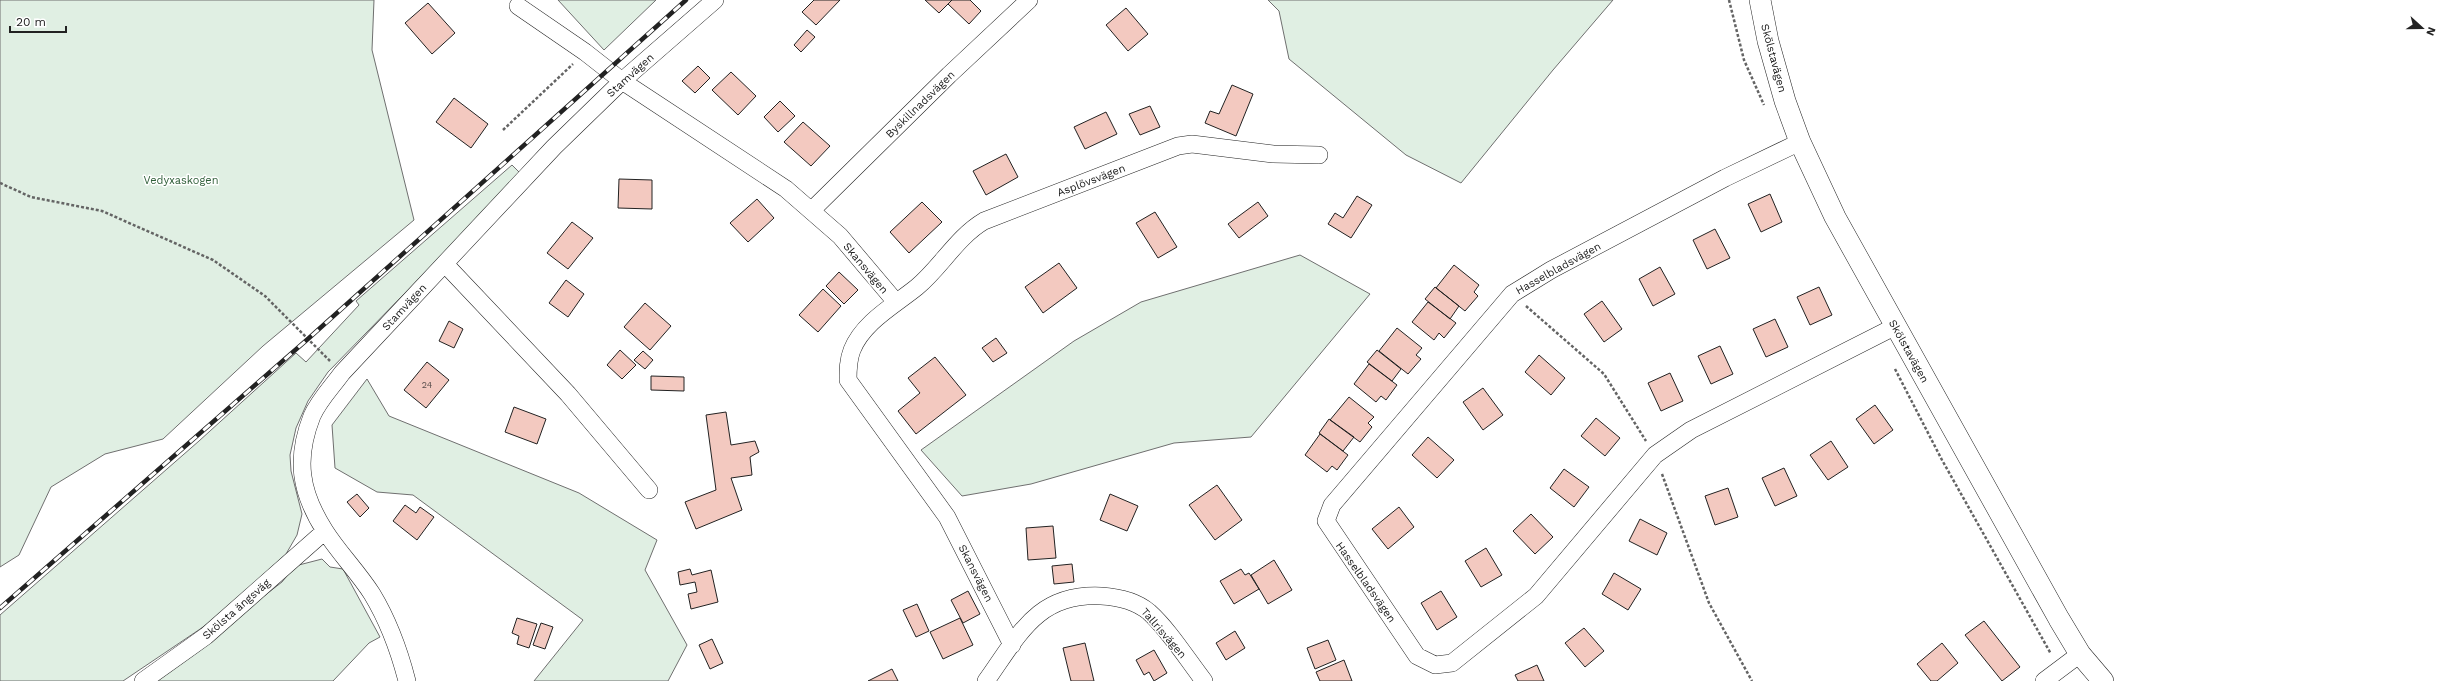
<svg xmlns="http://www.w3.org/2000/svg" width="2450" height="681" font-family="'Work Sans',sans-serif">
<rect width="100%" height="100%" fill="#fff"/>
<path fill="#e0efe3" stroke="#6f6f6f" d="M0,0H374L372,50L414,220L263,346L163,439L105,454L51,487L19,555L0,567Z
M558,0H656L604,50Z
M1268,0H1613L1553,70L1461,183L1406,155L1289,59L1279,11Z
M512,165L521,174L328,372L308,401L296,428L290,455L291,471L302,514L297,535L286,554L212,621L123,681H0V615L199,441L296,353L306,362L359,305L356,301Z
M1300,255L1370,294L1251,437L1174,443L1031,484L962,496L921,450L1074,341L1141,302Z
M367,379L389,416L579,493L657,540L645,570L687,645L668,681H534L583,620L413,495L377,492L335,468L332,425Z
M322,559L330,567L343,569L380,637L369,643L333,681H154L282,582L295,566Z"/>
<path fill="#f3c9c0" stroke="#222" d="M814,0H813H840L816,25L802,12Z
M925,0H952L939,13Z
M952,0H970L981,11L969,24L948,4Z
M428,3L455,33L432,54L405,23Z
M1126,8L1148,34L1128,51L1106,25Z
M807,30L815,37L801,52L794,45Z
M698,66L710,78L695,93L682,81Z
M731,72L756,96L738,115L712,90Z
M1232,85L1253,94L1236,136L1205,123L1210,111L1219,114Z
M454,98L488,124L471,148L436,122Z
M780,101L795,116L778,132L764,117Z
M1150,106L1160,127L1140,135L1129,114Z
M1106,112L1117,134L1085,149L1074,127Z
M803,122L830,146L811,166L784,142Z
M1006,154L1018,177L986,195L973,171Z
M619,179L652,180V209L618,208Z
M1770,194L1782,222L1761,232L1748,204Z
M1357,196L1372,205L1351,238L1328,224L1335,213L1343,218Z
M757,199L774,218L748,242L730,223Z
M922,202L942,222L909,253L890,232Z
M1258,202L1268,216L1239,238L1228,224Z
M1155,212L1177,247L1158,258L1136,223Z
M572,222L593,238L568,269L547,253Z
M1715,229L1730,258L1707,269L1693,240Z
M1059,263L1077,288L1043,313L1025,287Z
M1454,265L1479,285L1474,292L1478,296L1465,311L1436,288Z
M1660,267L1675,294L1653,306L1639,279Z
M839,272L858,290L844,304L826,286Z
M566,280L584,294L568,317L549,303Z
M1435,287L1459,306L1450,319L1425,299Z
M1819,287L1832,315L1810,325L1797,297Z
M823,289L841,306L818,332L799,315Z
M1602,301L1622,329L1604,342L1584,314Z
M1428,302L1456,323L1444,338L1439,333L1434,340L1412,322Z
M645,303L671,326L650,350L624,327Z
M1775,319L1788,347L1766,357L1753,329Z
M449,321L463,329L454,348L439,341Z
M1397,328L1422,348L1416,355L1421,359L1408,374L1379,351Z
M996,338L1007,353L993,362L982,348Z
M1720,346L1733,374L1711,384L1698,356Z
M620,350L636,365L622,379L607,365Z
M1377,350L1401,369L1392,381L1367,362Z
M643,351L653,360L645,369L634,360Z
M1539,355L1565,378L1551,395L1525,372Z
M935,357L966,395L916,434L898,411L920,393L908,378Z
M427,362L449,380L426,408L404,390Z
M1369,364L1397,385L1386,400L1381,396L1376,402L1354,384Z
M1670,373L1683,401L1661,411L1648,383Z
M651,376L684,377V391L651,390Z
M1483,388L1503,415L1483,430L1463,402Z
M1349,397L1374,417L1368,423L1372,427L1360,442L1330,420Z
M1875,405L1893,430L1874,444L1856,419Z
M514,407L546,419L537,444L505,432Z
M726,412L731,445L755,441L759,452L750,457L752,475L731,478L742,510L696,529L685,502L716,490L706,415Z
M1596,418L1620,438L1605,456L1581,436Z
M1329,419L1354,437L1343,451L1319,433Z
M1320,434L1348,455L1337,470L1332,466L1327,472L1305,455Z
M1428,437L1454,460L1437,478L1412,455Z
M1831,441L1848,467L1828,480L1810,455Z
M1784,468L1797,496L1775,506L1762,478Z
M1564,469L1589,487L1574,507L1550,488Z
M1217,485L1242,520L1215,540L1189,505Z
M1728,488L1738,517L1715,525L1705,496Z
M357,494L369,508L360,517L347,502Z
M1110,494L1138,506L1127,531L1100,520Z
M405,505L416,513L420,507L434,517L417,540L393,521Z
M1399,507L1414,527L1388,549L1372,529Z
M1531,514L1553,537L1535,554L1513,531Z
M1640,519L1667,533L1657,555L1629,541Z
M1053,526L1056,558L1028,560L1026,528Z
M1486,548L1502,575L1481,587L1465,561Z
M1274,560L1292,590L1268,604L1251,575Z
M1072,564L1074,582L1054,584L1052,566Z
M690,569L692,575L711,570L718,602L691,609L688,594L697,592L695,582L680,585L678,572Z
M1241,569L1245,575L1249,573L1259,589L1234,604L1220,581Z
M1614,573L1641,589L1628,610L1602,594Z
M968,591L980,614L963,623L951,600Z
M1441,591L1457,617L1437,630L1421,603Z
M917,604L929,631L916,637L903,610Z
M517,618L537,624L529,648L517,644L519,636L512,633Z
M960,618L973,645L943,659L930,632Z
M1984,621L2020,667L2002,681L1965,635Z
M541,623L553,627L545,649L533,645Z
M1584,628L1604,651L1585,667L1565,643Z
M1235,631L1245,648L1226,660L1216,643Z
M712,639L723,663L710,669L699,645Z
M1328,640L1336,660L1315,669L1307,648Z
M1085,643L1094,681H1071L1063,648Z
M1942,643L1958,663L1937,681H1931L1917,664Z
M1154,650L1167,673L1154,681L1149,672L1144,675L1136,660Z
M1344,660L1352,681H1320L1316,672Z
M1537,665L1544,681H1518L1515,675Z
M892,669L898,681H868Z"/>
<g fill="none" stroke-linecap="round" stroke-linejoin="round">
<g stroke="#222" stroke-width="18">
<path id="minor" d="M518,6L585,52L622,81L786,189L840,236L895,301
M1800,142L1725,178L1551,270L1512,294L1332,505L1326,521L1417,656L1435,665L1452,663L1536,596L1655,455L1691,430L1896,326
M812,210L949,75L1029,0
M445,264L568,394L649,490
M1012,645L947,517L848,380C848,370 848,360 852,350C863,322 895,305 917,287C941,267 957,237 984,221L1178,146L1192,144L1273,154L1319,155
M143,681L206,636L325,531
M407,681C399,650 389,622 372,594C358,572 339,553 325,531C300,492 295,459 312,416C319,400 332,387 342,373L554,147L622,81L715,0
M986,681C1019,635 1037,593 1101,596C1118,597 1136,601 1149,612C1169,630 1187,659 1204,681
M2044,681L2080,654"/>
</g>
<g stroke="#222" stroke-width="22">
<path id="tertiary" d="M1760,0L1768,41L1785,101L1800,142L1835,217L2059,619L2080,654L2103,681"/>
</g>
<path stroke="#646464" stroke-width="2.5" stroke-dasharray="3 2" stroke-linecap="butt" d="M1729,0L1744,60L1764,105
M503,130L573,64
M0,183L31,197L102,211L213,260L265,296L330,361
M1526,306L1604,374L1646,441
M1895,369L1942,460L2051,654
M1662,474L1709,603L1752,681"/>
<use href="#minor" stroke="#fff" stroke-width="17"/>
<use href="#tertiary" stroke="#fff" stroke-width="21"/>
<g stroke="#222" stroke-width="4.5">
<path id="rail" d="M0,608L309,338L686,0"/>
</g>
<use href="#rail" stroke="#fff" stroke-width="3" stroke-dasharray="9" stroke-linecap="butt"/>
</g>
<g text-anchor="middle" stroke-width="3" stroke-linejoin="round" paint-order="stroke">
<g font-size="9" fill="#564c4a">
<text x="427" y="388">24</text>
</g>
<g font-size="11" fill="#222" stroke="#fff">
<text transform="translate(1774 58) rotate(75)" y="4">Skölstavägen</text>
<text transform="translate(630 75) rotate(-42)" y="4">Stamvägen</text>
<text transform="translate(920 104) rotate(-44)" y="4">Byskillnadsvägen</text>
<text transform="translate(1091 180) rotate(-21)" y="4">Asplövsvägen</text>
<text transform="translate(866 268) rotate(50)" y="4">Skansvägen</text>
<text transform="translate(1558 268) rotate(-29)" y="4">Hasselbladsvägen</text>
<text transform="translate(404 307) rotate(-47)" y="4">Stamvägen</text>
<text transform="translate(1909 351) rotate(61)" y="4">Skölstavägen</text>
<text transform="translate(976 573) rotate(63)" y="4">Skansvägen</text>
<text transform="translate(1366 582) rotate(55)" y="4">Hasselbladsvägen</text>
<text transform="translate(236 609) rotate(-41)" y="4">Skölsta ängsväg</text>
<text transform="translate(1164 633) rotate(49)" y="4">Tallrisvägen</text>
</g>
<g font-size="11" fill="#2f5e38" stroke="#fff">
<text x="181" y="184">Vedyxaskogen</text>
</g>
</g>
<g transform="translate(2422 28) rotate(111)" stroke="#ffffff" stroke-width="3" paint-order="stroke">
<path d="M0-3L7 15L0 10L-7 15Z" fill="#222222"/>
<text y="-6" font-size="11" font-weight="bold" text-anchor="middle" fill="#222222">N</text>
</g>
<path d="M10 26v6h56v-6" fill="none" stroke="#222222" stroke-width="2"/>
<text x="16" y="26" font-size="12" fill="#222222" stroke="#ffffff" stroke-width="3" paint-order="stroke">20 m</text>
</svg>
